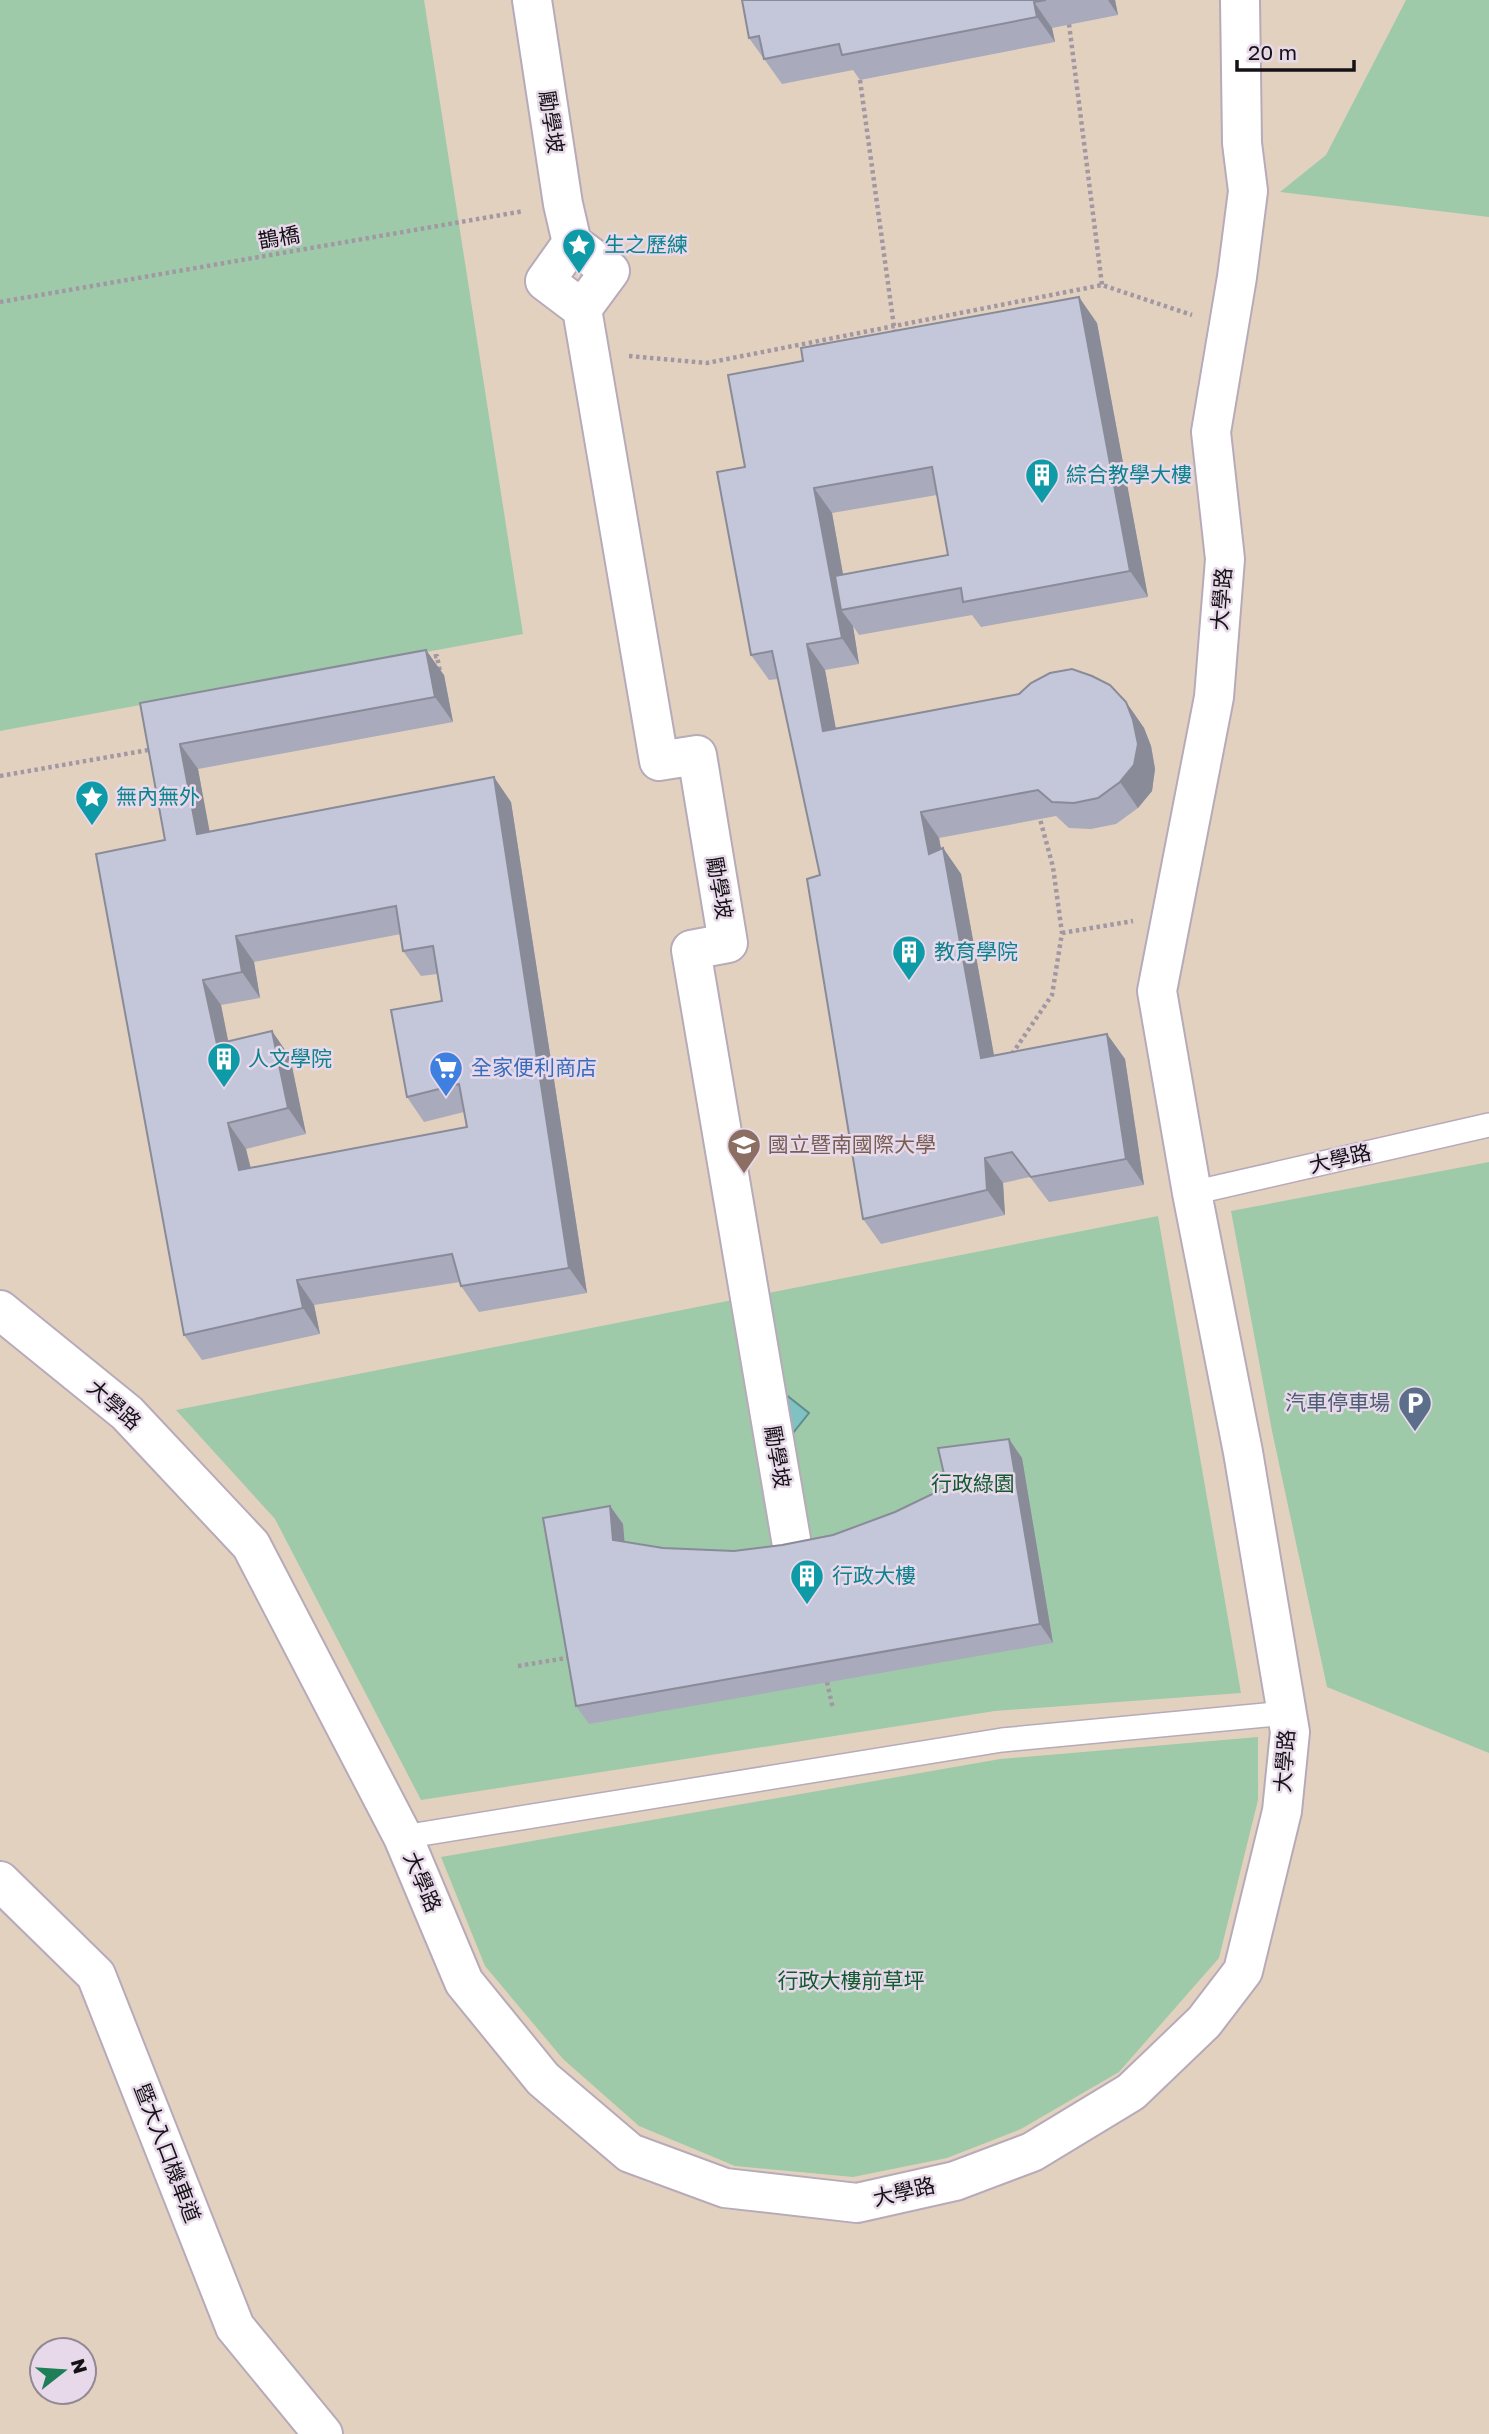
<svg xmlns="http://www.w3.org/2000/svg" width="1489" height="2434" font-family="'Golos Text','Noto Sans TC',sans-serif">
<rect width="100%" height="100%" fill="#e7d9e9"/>
<path fill="#e3d1c0" fill-rule="evenodd" d="M0,0H1489V2434H0ZM42,2350H84V2392H42Z"/>
<path fill="#9ecaaa" d="M0,0H424L523,634L0,731Z
M1406,0H1489V217L1280,192L1326,155Z
M1489,1162V1753L1327,1687L1272,1431L1231,1211Z
M1158,1216L1241,1693L995,1711L421,1800L275,1519L176,1410Z
M1258,1737V1800L1219,1958L1119,2072L1021,2129L947,2158L853,2177L735,2166L639,2126L563,2059L485,1966L441,1857L1000,1759Z"/>
<path fill="#80c1c1" stroke="#608c8e" stroke-width="2" d="M780,1390L809,1413L785,1443Z"/>
<g fill="none" stroke-linecap="round" stroke-linejoin="round">
<g stroke="#b7aab9" stroke-width="26">
<path id="lane" d="M1192,1193L1489,1125
M403,1837L1002,1740L1287,1713"/>
</g>
<g stroke="#b7aab9" stroke-width="42">
<path id="street" d="M532,0L563,204L572,243L610,271L582,309
M572,243L545,281L582,309L659,761L697,755L728,943L691,950L795,1563
M0,1310L127,1413L251,1545L403,1837L464,1982L543,2079L630,2153L725,2188L857,2203L955,2181L1032,2152L1131,2092L1204,2022L1243,1971L1282,1811L1290,1732L1243,1452L1192,1193L1157,991L1214,697L1225,559L1211,432L1237,277L1248,191L1242,143L1240,0
M0,1881L96,1975L235,2327L323,2434"/>
</g>
<path stroke="#a298a4" stroke-width="4.5" stroke-dasharray="3.5 3.5" stroke-linecap="butt" d="M1069,24L1102,285
M860,80L895,334
M0,302L524,211
M629,356L707,363L1102,285L1192,315
M427,658L437,656L440,672
M0,776L154,749
M1062,933L1133,921
M1012,1054L1052,995L1062,933L1053,867L1040,819
M518,1666L572,1657
M827,1682L833,1709"/>
<use href="#lane" stroke="#fff" stroke-width="23"/>
<use href="#street" stroke="#fff" stroke-width="38"/>
</g>
<path fill="#a9aabb" fill-rule="evenodd" d="M742,0H1115L1118,15L1052,28L1055,42L860,80L853,70L782,84L749,38Z
M1097,323L1148,597L981,627L972,615L859,635L853,626L859,664L825,670L836,729L1126,702L1144,728L1151,746L1155,769L1152,791L1138,808L1116,824L1091,829L1069,828L1056,816L939,838L941,849L943,848L961,874L994,1055L1107,1034L1125,1059L1144,1185L1049,1202L1030,1177L1003,1183L1005,1215L881,1244L863,1219L820,875L778,679L769,680L751,655L745,467ZM937,495L948,555L843,574L832,513Z
M444,675L453,722L198,769L209,832L511,802L587,1293L479,1312L461,1286L460,1282L314,1305L320,1334L202,1360L184,1335L165,840L140,703ZM401,934L403,951L421,976L437,974L442,1001L407,1097L424,1122L464,1112L467,1127L251,1168L246,1149L306,1134L290,1057L228,1042L221,1005L260,998L254,962Z
M1022,1458L1053,1643L589,1724L576,1706L610,1506L623,1524L624,1542L663,1548L734,1551L782,1545L833,1535L895,1512Z"/>
<path fill="#898b98" d="M1108,0H1115L1118,15Z
M1034,2L1052,28L1055,42L1037,17Z
M1079,297L1097,323L1148,597L1130,571Z
M814,488L832,513L849,608L841,610L853,626L859,664L842,638Z
M807,644L825,670L841,757L823,731Z
M426,650L444,675L453,722L435,697Z
M1126,702L1144,728L1151,746L1155,769L1152,791L1138,808L1120,782Z
M180,744L198,769L215,860L197,834Z
M494,777L511,802L587,1293L569,1268Z
M921,812L939,838L947,879L929,854Z
M943,848L961,874L999,1083L981,1058Z
M236,936L254,962L260,998L242,972Z
M203,980L221,1005L234,1070L217,1044Z
M272,1031L290,1057L306,1134L288,1108Z
M1107,1034L1125,1059L1144,1185L1126,1159Z
M228,1123L246,1149L257,1196L239,1170Z
M985,1158L1003,1183L1005,1215L987,1190Z
M297,1280L314,1305L320,1334L303,1308Z
M1009,1439L1022,1458L1053,1643L1040,1624Z
M610,1506L623,1524L626,1558L613,1540Z"/>
<path fill="#c4c6d9" stroke="#898b98" stroke-width="2" fill-rule="evenodd" d="M742,0H1046L1034,2L1037,17L842,55L839,44L764,59L759,36L749,38Z
M1079,297L1130,571L963,602L961,588L841,610L835,576L948,555L932,467L814,488L842,638L807,644L823,731L1019,694L1031,683L1050,673L1072,669L1092,676L1110,685L1126,702L1133,720L1138,744L1134,765L1120,782L1098,798L1074,803L1052,802L1038,790L921,812L929,854L943,848L981,1058L1107,1034L1126,1159L1031,1177L1012,1152L985,1158L987,1190L863,1219L807,879L820,875L772,651L751,655L717,472L745,467L728,375L803,361L801,348Z
M426,650L435,697L180,744L197,834L494,777L569,1268L461,1286L452,1254L297,1280L303,1308L184,1335L96,854L165,840L140,703ZM396,906L403,951L433,946L442,1001L391,1010L407,1097L459,1084L467,1127L239,1170L228,1123L288,1108L272,1031L217,1044L203,980L242,972L236,936Z
M1009,1439L1040,1624L576,1706L543,1518L610,1506L613,1540L663,1548L734,1551L782,1545L833,1535L895,1512L947,1487L938,1448Z"/>
<defs>
<g id="sight-pin" transform="scale(1.75)"><path d="M0 17L-7.5 6A9.5 9.5 0 1 1 7.5 6Z" fill="#0f9aa8" stroke="#e7d9e9"/><path d="M0-6L1.8-2.2L6-1.7L2.9 1.2L3.7 5.4L0 3.3L-3.7 5.4L-2.9 1.2L-6-1.7L-1.8-2.2Z" fill="#fff"/></g>
<g id="building-pin" transform="scale(1.75)"><path d="M0 17L-7.5 6A9.5 9.5 0 1 1 7.5 6Z" fill="#0f9aa8" stroke="#e7d9e9"/><path d="M-4-6H4V6H1V3H-1V6H-4ZM-2.5-4.3h1.7v1.8h-1.7ZM.8-4.3h1.7v1.8H.8ZM-2.5-1h1.7V.8h-1.7ZM.8-1h1.7V.8H.8Z" fill="#fff"/></g>
<g id="supermarket-pin" transform="scale(1.75)"><path d="M0 17L-7.5 6A9.5 9.5 0 1 1 7.5 6Z" fill="#3f7fe0" stroke="#e7d9e9"/><path d="M-6-5.5h2.5l.6 2H6L4.5 2H-2.5L-4.4-4H-6ZM-1.5 3.2a1.3 1.3 0 1 0 .1 0ZM3 3.2a1.3 1.3 0 1 0 .1 0Z" fill="#fff"/></g>
<g id="university-pin" transform="scale(1.75)"><path d="M0 17L-7.5 6A9.5 9.5 0 1 1 7.5 6Z" fill="#8d6e63" stroke="#e7d9e9"/><path d="M0-5L7-2L0 1L-7-2ZM-4 1L0 2.5L4 1V4Q0 6-4 4Z" fill="#fff"/></g>
<g id="parking-pin" transform="scale(1.75)"><path d="M0 17L-7.5 6A9.5 9.5 0 1 1 7.5 6Z" fill="#5c6f8a" stroke="#e7d9e9"/><path d="M-3.5-5.5H1a3.5 3.5 0 0 1 0 7H-1V5.5H-3.5ZM-1-3.4V-.6H.8a1.4 1.4 0 0 0 0-2.8Z" fill="#fff"/></g>
</defs>
<g fill-rule="evenodd">
<use href="#sight-pin" x="579" y="245"/>
<use href="#building-pin" x="1042" y="475"/>
<use href="#sight-pin" x="92" y="797"/>
<use href="#building-pin" x="909" y="952"/>
<use href="#building-pin" x="224" y="1059"/>
<use href="#supermarket-pin" x="446" y="1068"/>
<use href="#university-pin" x="744" y="1145"/>
<use href="#parking-pin" x="1415" y="1403"/>
<use href="#building-pin" x="807" y="1576"/>
</g>
<g text-anchor="middle" stroke-width="5" stroke-linejoin="round" paint-order="stroke">
<g font-size="21" fill="#151116" stroke="#e7d9e9">
<text transform="translate(551 122) rotate(81)" y="7">勵學坡</text>
<text transform="translate(279 238) rotate(-10)" y="7">鵲橋</text>
<text transform="translate(1222 599) rotate(-86)" y="7">大學路</text>
<text transform="translate(719 888) rotate(80)" y="7">勵學坡</text>
<text transform="translate(1340 1159) rotate(-13)" y="7">大學路</text>
<text transform="translate(114 1405) rotate(41)" y="7">大學路</text>
<text transform="translate(777 1457) rotate(80)" y="7">勵學坡</text>
<text transform="translate(1285 1761) rotate(-86)" y="7">大學路</text>
<text transform="translate(422 1882) rotate(67)" y="7">大學路</text>
<text transform="translate(167 2153) rotate(69)" y="7">暨大入口機車道</text>
<text transform="translate(904 2192) rotate(-13)" y="7">大學路</text>
</g>
<g font-size="21" fill="#0d838f" stroke="#e7d9e9" text-anchor="start">
<text x="604" y="252">生之歷練</text>
<text x="1066" y="482">綜合教學大樓</text>
<text x="116" y="804">無內無外</text>
<text x="934" y="959">教育學院</text>
<text x="248" y="1066">人文學院</text>
<text x="832" y="1583">行政大樓</text>
</g>
<g font-size="21" fill="#366cbe" stroke="#e7d9e9" text-anchor="start">
<text x="471" y="1075">全家便利商店</text>
</g>
<g font-size="21" fill="#785e54" stroke="#e7d9e9" text-anchor="start">
<text x="768" y="1152">國立暨南國際大學</text>
</g>
<g font-size="21" fill="#4e5e75" stroke="#e7d9e9" text-anchor="end">
<text x="1390" y="1410">汽車停車場</text>
</g>
<g font-size="21" fill="#125930" stroke="#e7d9e9">
<text x="973" y="1491">行政綠園</text>
<text x="851" y="1988">行政大樓前草坪</text>
</g>
</g>
<g transform="translate(63 2371) rotate(73)"><circle r="33" fill="#e7d9e9" stroke="#938995" stroke-width="2"/>
<path d="M0-5L12 26L0 18L-12 26Z" fill="#1e7e56"/>
<text y="-10" font-size="19" font-weight="bold" text-anchor="middle" fill="#151116">N</text>
</g>
<path d="M1237 60v10h117v-10" fill="none" stroke="#151116" stroke-width="3.5"/>
<text x="1248" y="60" font-size="21" fill="#151116" stroke="#e7d9e9" stroke-width="5" paint-order="stroke">20 m</text>
</svg>
